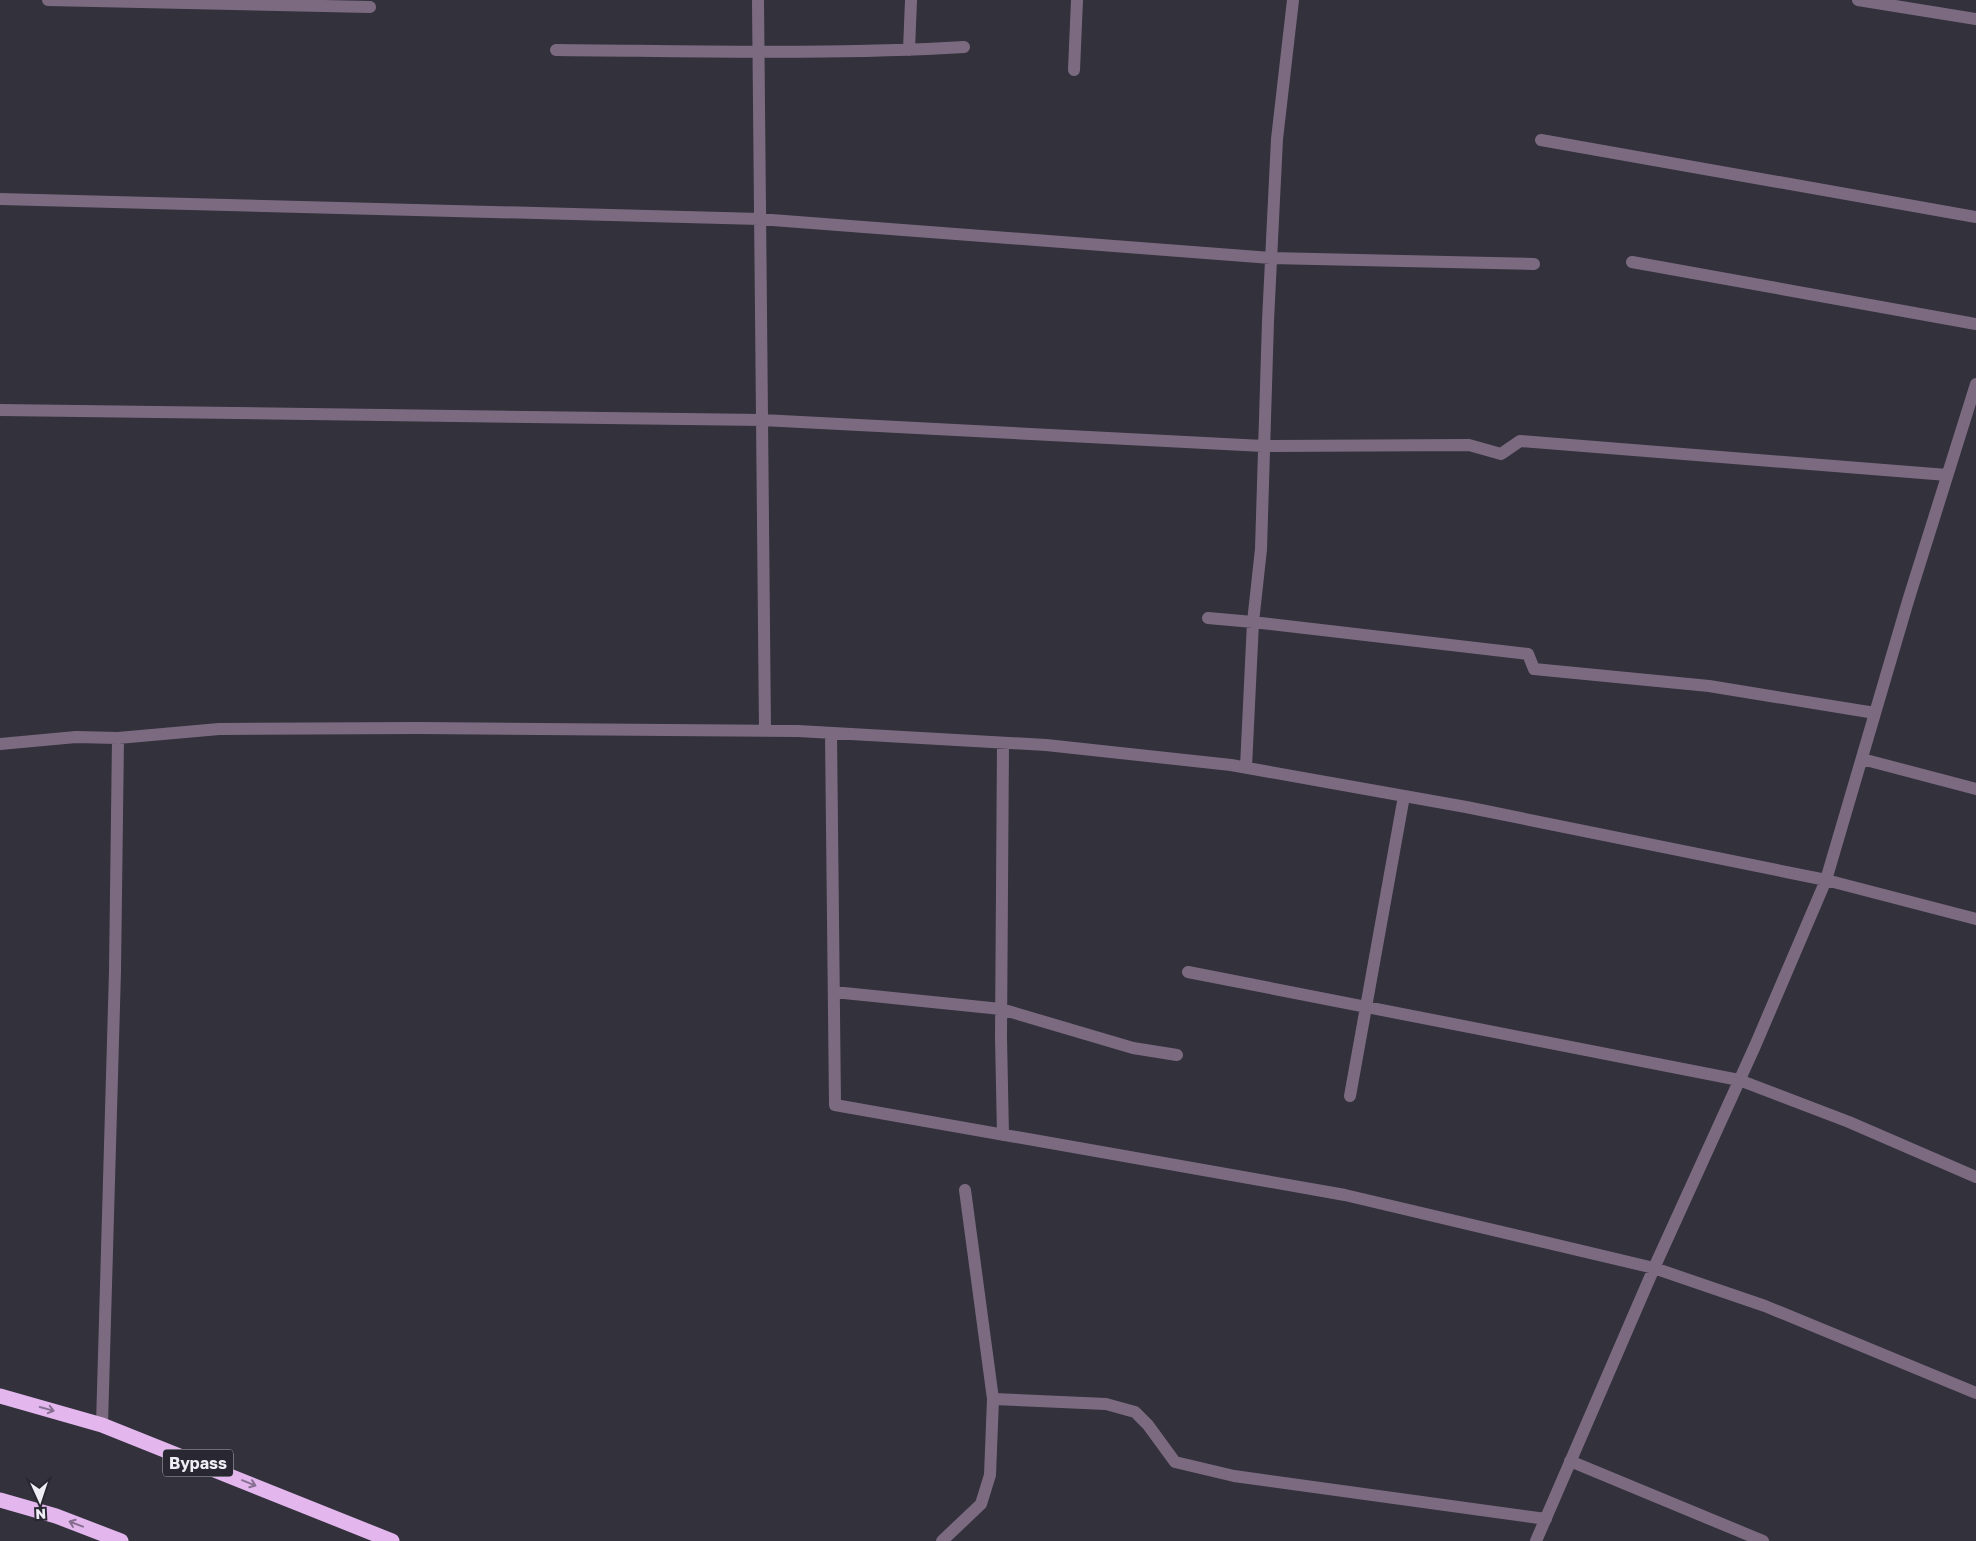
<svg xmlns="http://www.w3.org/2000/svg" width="1976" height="1541" font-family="'Golos Text',sans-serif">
<rect width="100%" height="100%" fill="#32313c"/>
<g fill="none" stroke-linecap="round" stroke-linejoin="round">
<path stroke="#7c6b80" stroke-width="12" d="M48,0L370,7
M758,0L765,731
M1858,0L1976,19
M556,50C692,51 828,55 964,47
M909,50L911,0
M1074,70L1077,0
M1541,140L1976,217
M0,199L760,219L1271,258L1534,264
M1632,262L1976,324
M0,410L762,420L1263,446L1469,445L1501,454L1520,441L1947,475
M1208,618L1253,622L1528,654L1534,669L1709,686L1875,713
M831,733L835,1105L1345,1195L1654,1268L1765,1306L1976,1393
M1003,743L1001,1037L1003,1135
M0,744L76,737L118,738L219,729L418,728L798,731L1046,745L1231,765L1466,807L1826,880L1976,919
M1862,759L1976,789
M1246,767L1253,622L1261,549L1268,321L1277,139L1293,0
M1188,972L1739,1080L1849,1122L1976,1177
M834,992L1001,1009L1133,1048L1177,1055
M1350,1096L1404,796
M993,1399L1106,1404L1135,1412L1148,1425L1175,1462L1234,1476L1546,1519
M102,1425L115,971L118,738
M1570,1461L1763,1541
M942,1541L981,1504L990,1475L993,1399L965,1190
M1536,1541L1654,1268L1755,1046L1826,880L1908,601L1976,384"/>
<path stroke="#e3b7ed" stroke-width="15" d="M0,1396L102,1425L392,1541
M0,1500L56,1516L121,1541"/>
</g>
<defs><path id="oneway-shaft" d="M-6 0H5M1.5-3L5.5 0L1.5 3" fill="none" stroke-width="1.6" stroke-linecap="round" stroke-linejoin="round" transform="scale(1.25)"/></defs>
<g stroke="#866f90">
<use href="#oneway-shaft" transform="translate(47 1409) rotate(15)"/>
<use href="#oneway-shaft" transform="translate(249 1483) rotate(22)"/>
<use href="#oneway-shaft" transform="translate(76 1524) rotate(-159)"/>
</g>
<g text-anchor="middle" stroke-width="4" stroke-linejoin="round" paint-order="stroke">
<rect fill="#292732" stroke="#b4b2ba" stroke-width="1" x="163" y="1449.5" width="70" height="27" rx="4"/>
<g font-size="16" font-weight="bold" fill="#efeef5">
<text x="198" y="1469">Bypass</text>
</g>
</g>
<g transform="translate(40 1501) rotate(177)" stroke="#292732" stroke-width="4" paint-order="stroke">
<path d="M0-4L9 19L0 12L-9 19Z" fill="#efeef5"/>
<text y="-8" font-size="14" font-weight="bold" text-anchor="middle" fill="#efeef5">N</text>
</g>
</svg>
